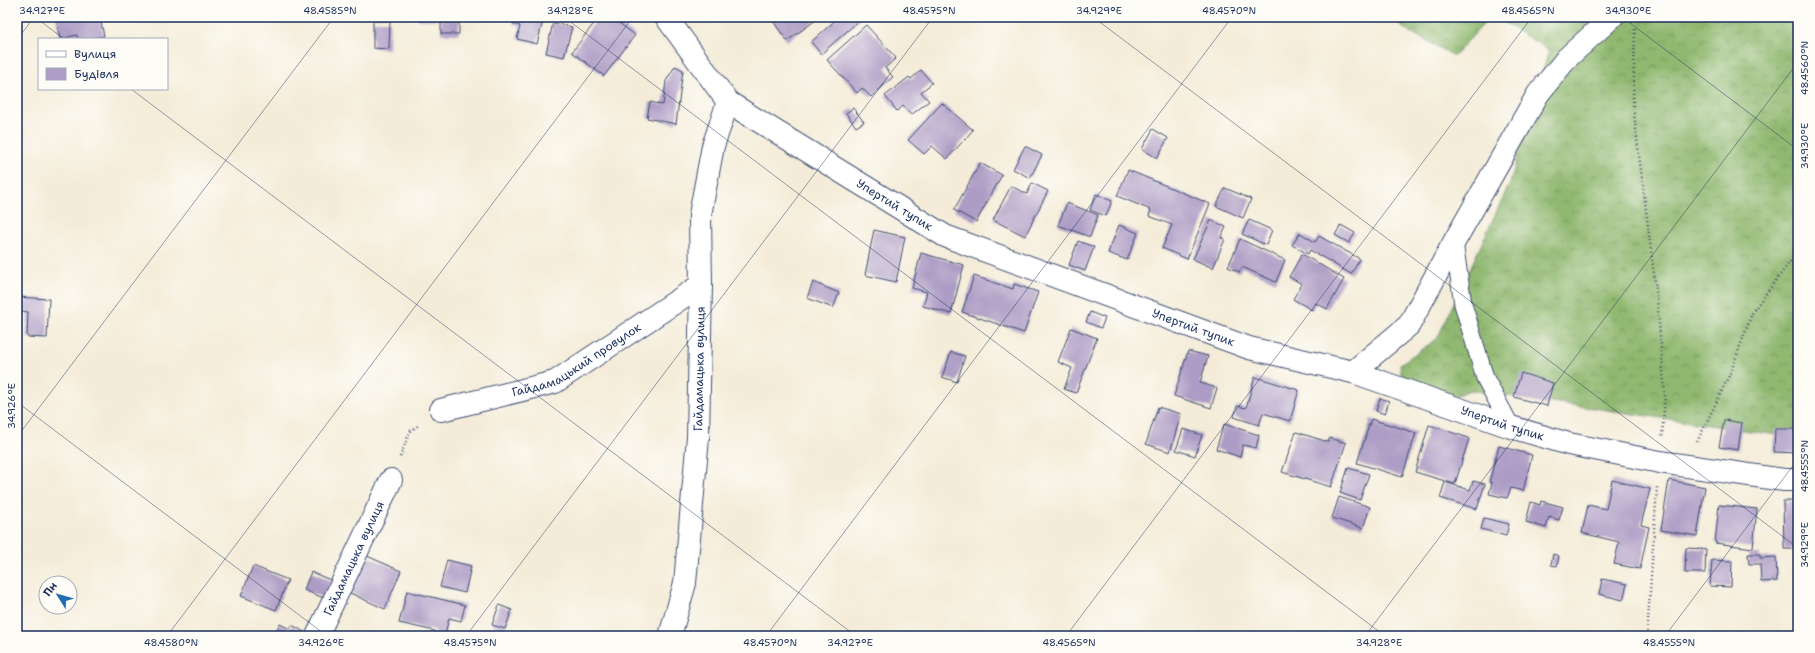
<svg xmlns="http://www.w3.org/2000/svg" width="1815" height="653" font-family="'Shantell Sans',sans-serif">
<defs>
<pattern id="forest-crowns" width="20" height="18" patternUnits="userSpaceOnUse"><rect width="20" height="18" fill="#90b86f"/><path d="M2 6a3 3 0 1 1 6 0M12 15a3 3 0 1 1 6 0" fill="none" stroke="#75965e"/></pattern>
</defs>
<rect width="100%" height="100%" fill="#fdfcf7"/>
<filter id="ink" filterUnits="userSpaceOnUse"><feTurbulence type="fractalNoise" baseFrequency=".025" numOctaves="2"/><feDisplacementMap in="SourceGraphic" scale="8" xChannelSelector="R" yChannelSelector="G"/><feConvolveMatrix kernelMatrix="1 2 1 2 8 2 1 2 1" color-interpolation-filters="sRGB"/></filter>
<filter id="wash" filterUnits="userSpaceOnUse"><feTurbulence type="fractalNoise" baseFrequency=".012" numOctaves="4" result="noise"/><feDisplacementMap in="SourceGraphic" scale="16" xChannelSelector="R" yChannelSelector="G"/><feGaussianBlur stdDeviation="0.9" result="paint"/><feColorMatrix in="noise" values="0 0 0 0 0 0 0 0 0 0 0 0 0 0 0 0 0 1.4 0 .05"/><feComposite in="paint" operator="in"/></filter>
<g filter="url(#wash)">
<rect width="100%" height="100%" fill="#f4ecd8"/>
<path fill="url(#forest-crowns)" stroke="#567466" d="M1390,17H1490L1454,56L1400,26Z
M1495,17H1798V438L1470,390L1445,400L1402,383L1400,364L1437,339L1510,183L1549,50Z"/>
<g id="blocks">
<path fill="#ad9cc5" d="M56,17H100L104,36L90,39H78L77,35L60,39Z
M418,17H459V34H441V20H418Z
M515,17H544L537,44L517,39L520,26L513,24Z
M599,17H611L635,35L604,76L572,52Z
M770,17H820L787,41Z
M839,17H863L821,54L811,42Z
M373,21H390L389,49L373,48Z
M553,23L572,27L564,57L546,53Z
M866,25L896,58L885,68L893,77L871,97L862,88L857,93L827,60Z
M675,66L683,70L676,124L647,118L650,102L663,105L666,81Z
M921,70L932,83L921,92L929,101L911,115L903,106L897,111L885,96L909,77L911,79Z
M942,103L973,130L947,159L932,146L924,154L908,140Z
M853,108L864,122L856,127L846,113Z
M1153,129L1168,138L1157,158L1142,149Z
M1025,146L1042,155L1030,178L1013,169Z
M980,163L1002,175L976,222L954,210Z
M1128,170L1210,204L1187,259L1162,248L1172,225L1149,216L1151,210L1117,196Z
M1032,183L1048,191L1025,236L993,220L1011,186L1027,194Z
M1225,188L1251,199L1243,218L1216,206Z
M1096,194L1112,201L1106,216L1090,210Z
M1067,203L1098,215L1090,237L1058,225Z
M1211,220L1226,227L1221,238L1225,239L1213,268L1193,259Z
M1249,220L1272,230L1266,245L1242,234Z
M1119,225L1138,233L1127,260L1108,253Z
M1341,225L1355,233L1349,243L1335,235Z
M874,230L905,237L896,282L865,275Z
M1300,233L1315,242L1319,236L1360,259L1351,274L1310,250L1308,254L1292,245Z
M1240,239L1285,260L1276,282L1242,267L1239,272L1228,267Z
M1078,241L1094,247L1085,271L1069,265Z
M921,253L964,265L951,314L923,306L927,292L912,288Z
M1302,254L1344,279L1327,309L1316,303L1312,310L1293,299L1302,284L1289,277Z
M974,276L1013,289L1014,284L1038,292L1024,333L962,312Z
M813,282L839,293L833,308L807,298Z
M17,297L49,299L47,338L27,337L28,312L20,311L19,335H17Z
M1090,312L1105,318L1101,328L1086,322Z
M1071,328L1097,338L1076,393L1064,389L1072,368L1058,362Z
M1188,351L1208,356L1200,383L1217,388L1211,408L1174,396Z
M951,352L965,356L957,382L942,377Z
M1521,373L1553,383L1547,406L1514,397Z
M1255,377L1299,390L1290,421L1263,413L1259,425L1234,417L1237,406L1246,408Z
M1380,398L1389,401L1385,414L1376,411Z
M1158,407L1181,414L1170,452L1146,444Z
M1371,419L1416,433L1402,477L1357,463Z
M1724,420L1742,423L1738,450L1719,447Z
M1224,424L1259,435L1256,448L1243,445L1240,457L1216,449Z
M1429,425L1469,438L1455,484L1415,472Z
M1183,429L1202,435L1195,456L1176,450Z
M1775,429H1798L1797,453L1774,452Z
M1296,432L1328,442L1330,438L1346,443L1331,487L1282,472Z
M1499,446L1532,455L1523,491L1511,488L1507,498L1489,494L1492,483L1489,482Z
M1348,468L1369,474L1360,500L1340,493Z
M1612,480L1650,489L1641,525L1649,527L1640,569L1614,564L1619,542L1582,533L1588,505L1606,509Z
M1669,480L1705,487L1697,536L1661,530Z
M1473,481L1485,484L1477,509L1440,498L1445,482L1470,490Z
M1339,497L1370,507L1363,528L1332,518Z
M1541,501L1563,507L1559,520L1549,517L1546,528L1526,522L1531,502L1540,505Z
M1783,501H1798V549H1784Z
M1719,505L1757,509L1753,548L1715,543Z
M1484,518L1509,524L1506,536L1481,529Z
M1686,548L1706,549L1705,573H1685Z
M1553,554L1559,556L1557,566L1551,565Z
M1748,554H1760V558L1776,557L1777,581L1761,582L1760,564H1749Z
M367,556L401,571L385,609L350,593Z
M447,560L471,566L465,593L440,587Z
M1712,560L1732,561L1731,587L1710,586Z
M253,566L288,580L276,610L241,596Z
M311,572L333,581L326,599L304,590Z
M1602,579L1627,584L1623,600L1599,594Z
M407,591L465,605L461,621L449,618L445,634L453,636H434L435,631L399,623Z
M499,605L512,610L505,629L492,625Z
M280,624L290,629L292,625L308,634L307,636H270L273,630L276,631Z"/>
</g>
</g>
<g filter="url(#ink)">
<use href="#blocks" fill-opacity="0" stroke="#3c4b70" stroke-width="1"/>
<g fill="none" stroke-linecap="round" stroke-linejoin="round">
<g stroke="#3c4b70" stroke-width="19">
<path id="service" d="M1454,242L1463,304L1485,378L1511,427"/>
</g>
<g stroke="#3c4b70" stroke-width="24">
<g id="minor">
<path id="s1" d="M666,17L728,102L945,236L1249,348L1353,372L1511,427L1569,444L1660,462L1784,480H1798"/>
<path d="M1353,372L1409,325L1454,242L1538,94L1567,58L1612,17"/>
<path id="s2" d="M441,410L555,382L701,285"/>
<path id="s3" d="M317,636L391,480"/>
<path id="s4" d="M670,636L685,583L698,437L701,285L700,215L713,146L728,102"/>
</g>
</g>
<path stroke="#3c4b70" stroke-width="2.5" stroke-dasharray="1 3" stroke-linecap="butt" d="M1635,29L1633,106L1657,298L1665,395L1662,437
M1697,442L1729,376L1753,311L1798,251
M400,457L410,431L419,425
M1647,636L1657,487"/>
<use href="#service" stroke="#fff" stroke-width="17"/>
<use href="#minor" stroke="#fff" stroke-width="22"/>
</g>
</g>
<path fill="none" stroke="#1b2f5e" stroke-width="1" stroke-opacity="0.45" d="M35,17L64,39M564,17L1385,636M1093,17L1798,548M1622,17L1798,150M17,40L34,17M131,89L856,636M17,402L327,636M17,437L334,17M167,636L633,17M466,636L933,17M766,636L1232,17M1066,636L1532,17M1365,636L1798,62M1665,636L1798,459"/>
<g text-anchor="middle" stroke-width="4" stroke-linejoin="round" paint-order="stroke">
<g font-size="12" fill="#1b2f5e" stroke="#fdfcf7">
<text dy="4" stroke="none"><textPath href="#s1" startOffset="301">Упертий тупик</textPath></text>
<text dy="4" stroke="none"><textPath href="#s1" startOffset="625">Упертий тупик</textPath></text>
<text dy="4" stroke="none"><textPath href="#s2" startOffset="146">Гайдамацький провулок</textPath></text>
<text dy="4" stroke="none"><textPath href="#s4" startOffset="270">Гайдамацька вулиця</textPath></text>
<text dy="4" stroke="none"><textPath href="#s1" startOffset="949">Упертий тупик</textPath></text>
<text dy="4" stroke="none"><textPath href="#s3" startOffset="86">Гайдамацька вулиця</textPath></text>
</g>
</g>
<rect width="1815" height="653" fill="none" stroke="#fdfcf7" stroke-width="44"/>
<rect x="38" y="38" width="130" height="52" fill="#fdfcf7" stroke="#a3aaba"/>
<rect x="46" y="51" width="20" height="6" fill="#ffffff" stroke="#a3aaba"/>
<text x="74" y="58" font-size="12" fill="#1b2f5e">Вулиця</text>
<rect x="46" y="68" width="20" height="12" fill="#ad9cc5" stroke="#a3aaba"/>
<text x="74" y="78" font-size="12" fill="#1b2f5e">Будівля</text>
<g transform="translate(58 595) rotate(307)"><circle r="19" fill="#fdfcf7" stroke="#a3aaba"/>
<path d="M0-3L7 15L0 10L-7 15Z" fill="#1f6fb2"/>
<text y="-6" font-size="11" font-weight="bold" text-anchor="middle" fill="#1b2f5e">Пн</text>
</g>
<rect x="22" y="22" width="1771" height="609" fill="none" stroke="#1b2f5e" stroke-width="1.5"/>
<g font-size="10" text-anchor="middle" fill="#1b2f5e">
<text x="42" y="14">34.927°E</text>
<text x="330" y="14">48.4585°N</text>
<text x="570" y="14">34.928°E</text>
<text x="929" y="14">48.4575°N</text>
<text x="1099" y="14">34.929°E</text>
<text x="1229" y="14">48.4570°N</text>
<text x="1528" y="14">48.4565°N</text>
<text x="1628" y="14">34.930°E</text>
<text transform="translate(1804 68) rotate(-90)" y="4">48.4560°N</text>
<text transform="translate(1804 146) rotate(-90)" y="4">34.930°E</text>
<text transform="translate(11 406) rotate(-90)" y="4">34.926°E</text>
<text transform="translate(1804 466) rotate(-90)" y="4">48.4555°N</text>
<text transform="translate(1804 545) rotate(-90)" y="4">34.929°E</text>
<text x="171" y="646">48.4580°N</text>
<text x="321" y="646">34.926°E</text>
<text x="470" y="646">48.4575°N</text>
<text x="770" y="646">48.4570°N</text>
<text x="850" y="646">34.927°E</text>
<text x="1069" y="646">48.4565°N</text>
<text x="1379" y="646">34.928°E</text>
<text x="1669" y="646">48.4555°N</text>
</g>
</svg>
